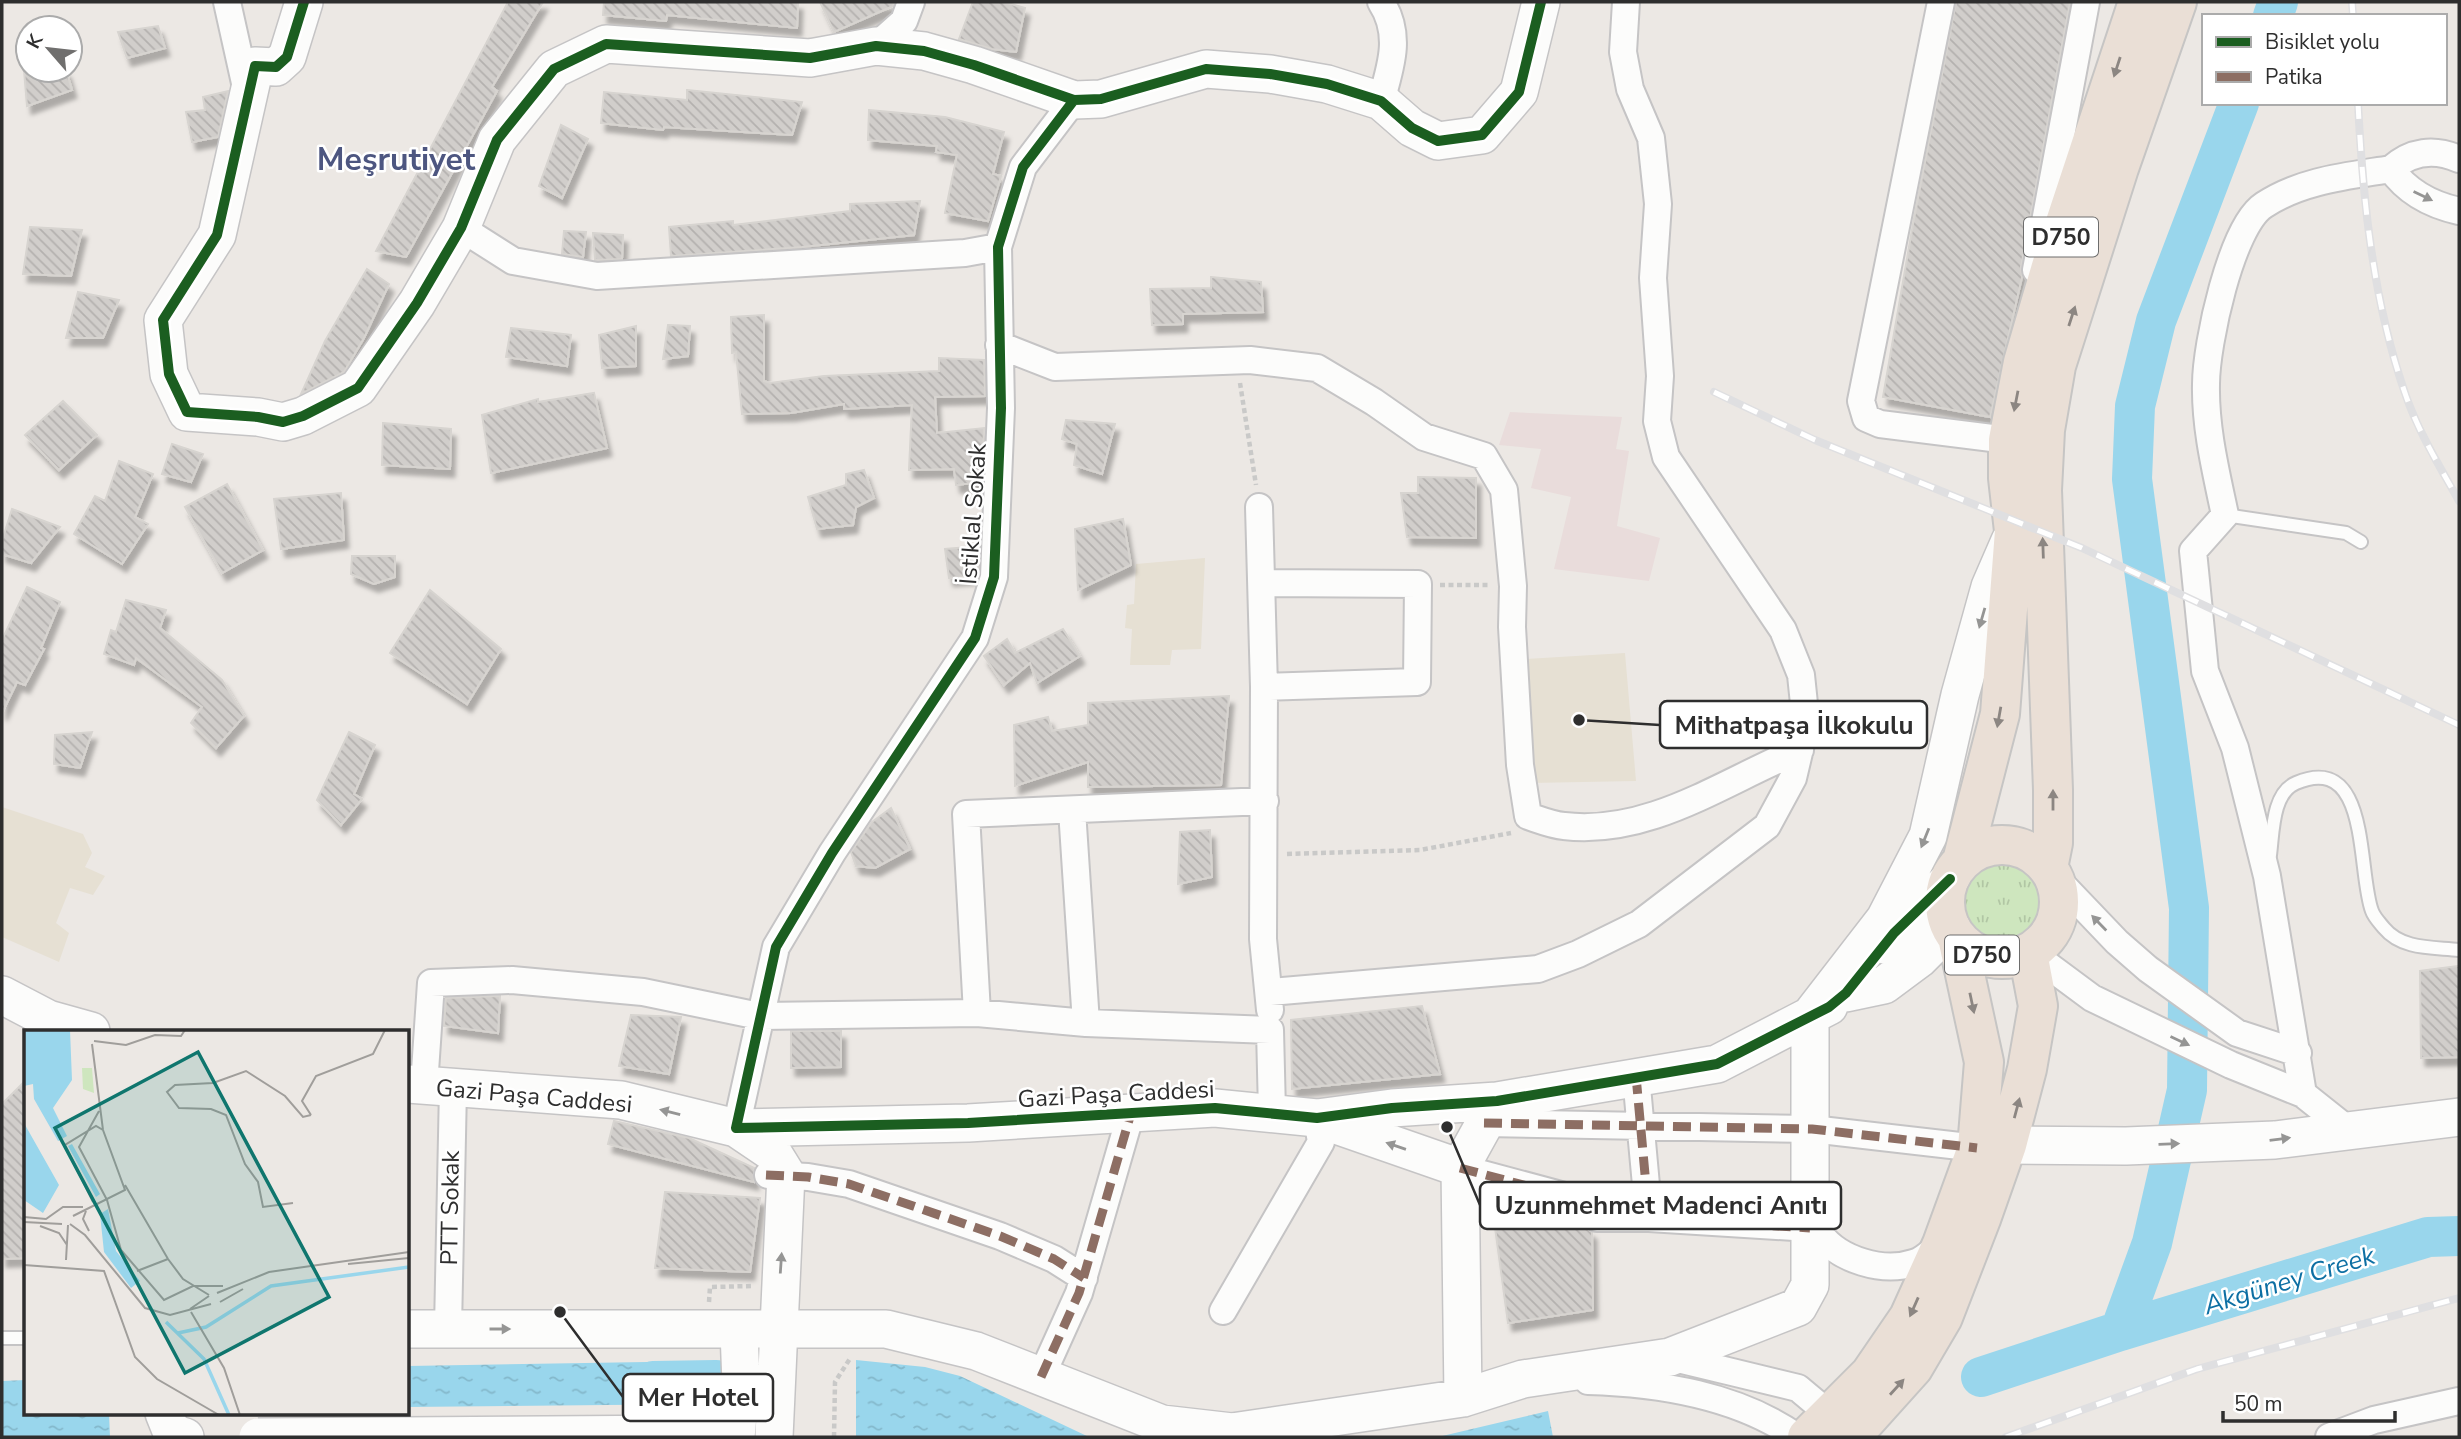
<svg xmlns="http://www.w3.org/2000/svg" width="2461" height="1439" font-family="'Nunito Sans',sans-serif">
<defs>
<pattern id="grass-tufts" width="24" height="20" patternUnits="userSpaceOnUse" patternTransform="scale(1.75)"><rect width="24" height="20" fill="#cee6be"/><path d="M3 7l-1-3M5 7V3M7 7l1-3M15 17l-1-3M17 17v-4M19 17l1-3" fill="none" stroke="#b1c6a4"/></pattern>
<pattern id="water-ripples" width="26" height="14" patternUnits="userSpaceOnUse" patternTransform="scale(1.75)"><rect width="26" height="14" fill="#99d6ec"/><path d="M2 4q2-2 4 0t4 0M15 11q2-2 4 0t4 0" fill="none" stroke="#84b8cb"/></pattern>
<pattern id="building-back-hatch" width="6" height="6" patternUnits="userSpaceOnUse" patternTransform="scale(1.75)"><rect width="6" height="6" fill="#d1cecb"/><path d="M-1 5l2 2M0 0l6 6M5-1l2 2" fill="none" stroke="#b4b1af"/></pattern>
<filter id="shadow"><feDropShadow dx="4.5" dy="8" stdDeviation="2" flood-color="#0004"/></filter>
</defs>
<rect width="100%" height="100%" fill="#ece8e4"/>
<path fill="#e6e0d3" d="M1205,558L1201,649L1172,650L1170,665H1130L1132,629L1125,628L1127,605L1134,604L1136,564Z
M1625,653L1636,781L1530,783L1526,659Z
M2,807L83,834L92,853L85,867L105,876L93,895L70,888L56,923L69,933L59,962L2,937Z"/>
<path fill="#e9dcdb" d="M1510,412L1622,417L1616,449L1629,451L1617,526L1660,538L1649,581L1554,569L1571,497L1531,488L1541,449L1499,445Z"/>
<path fill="url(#grass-tufts)" d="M1952 902a51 51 0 1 1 102 0a51 51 0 1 1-102 0Z"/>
<path fill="url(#water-ripples)" d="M856,1360L925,1367L960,1376L1089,1437H856Z
M708,1361V1404L408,1407V1366Z
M26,1380V1413H109L110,1437H2V1381Z
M1548,1411L1553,1437H1438Z"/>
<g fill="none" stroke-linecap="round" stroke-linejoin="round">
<path stroke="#99d6ec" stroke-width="40" d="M2273,16L2278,2
M2120,1331L2152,1243L2187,1090L2189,908L2132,479L2135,406L2156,321L2239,103
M1981,1377L2120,1331L2428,1237L2459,1236
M653,1381L716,1380"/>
</g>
<path fill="url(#building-back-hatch)" stroke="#d7d4d0" stroke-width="2" filter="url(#shadow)" d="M508,2H543L492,87L497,91L406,257L376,251Z
M604,2H798L797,28L667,15L666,21L603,15Z
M820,2H894L893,6L834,32Z
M973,2H1004L1025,8L1016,52L992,49L959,39Z
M1956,2H2070L2021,267L2022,277L1990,417L1883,397L1913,224Z
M158,26L165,48L127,58L118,32Z
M24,70H66L72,90L27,106Z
M687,90L802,102L792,135L664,127L663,130L601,123L604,92L687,100Z
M228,91L218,137L192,142L186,112L205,110L203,97Z
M869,110L945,117L1004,132L993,174L1001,176L988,221L945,213L957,155L936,152L937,146L868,140Z
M561,125L588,139L562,198L539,186Z
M920,201L914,235L802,247L671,256L669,227L733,221V225L850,211V204Z
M30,227L82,230L71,276L23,274Z
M564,231L586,232L583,257L562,254Z
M593,233L623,235L622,259L595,260Z
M367,269L389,284L364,338L344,372L301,394L325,341Z
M1211,277L1261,282L1263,312L1183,314V324L1152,325L1150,289L1211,288Z
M78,292L119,300L103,338H66Z
M764,315V381L770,383L824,376L939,371V358L984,360L985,396L935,397L937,433L984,428L982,482L956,485L954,469L909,470L912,405L844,409V404L791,413L742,414L736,352L732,353L731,317Z
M668,325L690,326L688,356L663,359Z
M636,326V366L602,368L599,335Z
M511,328L571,335L567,366L506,357Z
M594,393L607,448L491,473L482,415L538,399V402Z
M63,401L97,435L59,470L25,435Z
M1066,420L1115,424L1102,474L1074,465L1077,444L1062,439Z
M383,423L451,429L450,469L382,465Z
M172,444L203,454L191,482L162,474Z
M119,461L153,474L135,517L148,524L122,564L74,534L95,496L105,501Z
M864,470L874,498L856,507L853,525L817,529L808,497L846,485V474Z
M1418,477L1476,478V538L1407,537L1401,493H1418Z
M227,484L263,550L222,573L185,507Z
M341,493L344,540L281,549L274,499Z
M12,509L60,527L31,563L2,554V541Z
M1123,519L1131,565L1078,590L1075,529Z
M980,546L978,576L949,578L945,549Z
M352,556H395V577L374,584L351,574Z
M27,587L60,602L41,648L44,649L25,685L17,682L2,713V640Z
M430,590L501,649L467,704L390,653Z
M126,600L166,610L160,628L222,680L244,716L216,748L191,723L202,707L136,658L134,665L104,654L111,630L116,632Z
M1063,629L1080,656L1037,683L1030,663L1004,685L984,656L1007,639L1015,653Z
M1229,696L1221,785L1088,787V762L1015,786L1014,725L1048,717L1052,731L1088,725V703Z
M92,732L80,768L54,764L55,735Z
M349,732L375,745L354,794L362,799L341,825L317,800Z
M891,808L910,849L875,868L856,866L851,852L872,822Z
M1210,830L1212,877L1178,884L1180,832Z
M2459,966V1057L2421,1058L2420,971Z
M500,996L498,1033L444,1026L446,998Z
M1422,1006L1440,1074L1292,1089L1291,1020Z
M631,1015L681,1017L669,1074L619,1066Z
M791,1031H841V1067L791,1068Z
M26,1080V1258L2,1259V1104Z
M614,1121L689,1138L754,1168V1182L608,1144Z
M665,1192L760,1198L750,1272L655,1268Z
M1493,1213L1579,1224L1592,1232L1593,1310L1508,1323Z"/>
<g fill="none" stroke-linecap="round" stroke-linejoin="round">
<g stroke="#c5c4c5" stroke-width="16">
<path id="lane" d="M2225,515L2346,533L2361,542
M2270,855C2273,833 2272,793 2296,783C2371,751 2357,872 2372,911C2374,917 2380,923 2384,928C2402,950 2434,947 2459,950
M2,1338H26"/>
</g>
<g stroke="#c5c4c5" stroke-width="30">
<path id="street" d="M227,2L247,92
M1941,2L1861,401L1866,418L1880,424L2008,440
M876,46L904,21L911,2
M1381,101C1391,66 1402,34 1381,2
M2459,159C2434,148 2411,151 2391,169C2407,192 2432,205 2459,211
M461,228L513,261L597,276L965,253L998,247
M2036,270L2086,2
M999,345L1055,367L1250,360L1317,368L1374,402L1424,437L1484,456L1504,490L1513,586L1512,627L1520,765L1528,816C1540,820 1552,825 1564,826C1650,836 1724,781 1800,750
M1259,507L1264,687L1263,939L1270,1010
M1262,583L1418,584L1417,682L1264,687
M1072,810L1086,1023
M2052,874L2117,942L2148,969L2237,1033L2298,1053
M2030,952L2092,998L2231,1065L2303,1094
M1270,992L1538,969L1578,954L1639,924L1767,826L1793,778L1806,723L1801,675L1783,630L1666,457L1657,421L1660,376L1653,278L1658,204L1651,138L1630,89L1623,52L1626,2
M977,1013L966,814L1265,801
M1636,1076L1649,1218
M424,1086L431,983L512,980L643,992L759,1016L977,1013L1086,1023L1270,1030L1272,1112
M1484,1123L1812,1129L1977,1148
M736,1128L776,947L832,853L975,638L994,577L1001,408L998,247L1023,167L1074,100
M2347,1129L2303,1094L2267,876L2235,748L2205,671L2193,551L2225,515C2216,472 2205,428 2206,384C2206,345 2231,226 2264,205C2302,180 2348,176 2391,169
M1460,1168L1572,1198L1597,1218H1649L1810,1228
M768,1175L808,1177L849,1184L1000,1236L1054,1259L1084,1278
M1813,1214C1815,1220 1816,1229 1820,1234C1839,1260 1883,1273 1913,1263C1923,1261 1932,1251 1940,1245
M1223,1311L1321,1142L1317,1118
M448,1328L453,1088
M1670,1357L1798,1388L1841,1424
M1041,1377L1079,1293L1131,1113
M1588,1381C1660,1383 1737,1395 1797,1437
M2329,1437L2374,1420L2459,1401"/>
</g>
<g stroke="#c5c4c5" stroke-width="40">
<path id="secondary" d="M304,2L287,57L276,67L255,66L217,235L163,320L169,374L187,412L258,417L283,422L303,416L358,388L417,303L461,228L497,140L554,69L606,44L810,58L876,46L924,51L974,65L1074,100L1101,99L1206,69L1270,74L1327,84L1381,101L1412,128L1438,141L1482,135L1519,92L1541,2
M1884,945L1950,879
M1846,993L1884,985L1919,959L1951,927
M2,995L48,1019L91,1031
M408,1084L621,1100L736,1128L968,1123L1215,1108L1317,1118L1392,1108L1497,1101L1717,1064L1829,1006
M1322,1120L1460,1168
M736,1128L773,1153L786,1174L774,1437
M2007,1145L2126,1146L2275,1140L2459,1117
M408,1329H886L976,1351L1162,1424L1232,1432L1463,1398L1523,1379L1670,1357L1798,1307L1810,1285V1016L1885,919L1928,836L1960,695L1990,587L2010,541
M1463,1398L1460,1168L1497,1101
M164,1413L172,1433L185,1437
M736,1437L741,1383L739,1331"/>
</g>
<g stroke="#c6c5c4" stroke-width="42">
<path id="highway" d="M1945 902a57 57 0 1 1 114 0a57 57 0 1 1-114 0Z
M1962,861L2000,714L2014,531L2008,478V440L2023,362L2055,253L2138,2
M2048,868L2053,843V790L2042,490L2045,430L2056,366L2119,168L2177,2
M1807,1437L1870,1374L1909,1317L1942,1244L1977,1148L1984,1062L1957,937
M1851,1437L1913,1368L1943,1317L1981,1219L2007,1145L2027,1069L2038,1006L2028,953"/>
</g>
<path stroke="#c9c9c8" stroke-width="4.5" stroke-dasharray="5 3.5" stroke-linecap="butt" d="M1240,383L1256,485
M1440,585H1491
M1287,854L1420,850L1511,833
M709,1302L710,1287L752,1286
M834,1437L835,1382L851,1357"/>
<use href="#lane" stroke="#fcfcfb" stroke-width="12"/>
<use href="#street" stroke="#fcfcfb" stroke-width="26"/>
<use href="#secondary" stroke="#fcfcfb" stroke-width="37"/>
<use href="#highway" stroke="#eadfd6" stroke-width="38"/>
<g stroke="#dfdfe1" stroke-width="8">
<path id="rail" d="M2352,2L2353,16
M2358,103C2363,202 2373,302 2406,396C2419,433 2440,467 2459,501
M1714,392L1815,440L2082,548L2459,725
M2006,1437L2197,1369L2459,1298"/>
</g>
<use href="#rail" stroke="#fff" stroke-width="5" stroke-dasharray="16" stroke-linecap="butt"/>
<g stroke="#c5c4c5" stroke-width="40" stroke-linecap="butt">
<path id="secondary-bridge" d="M258,1437L694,1434L717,1437"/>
</g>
<use href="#secondary-bridge" stroke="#fcfcfb" stroke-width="37"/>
<path stroke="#8d6e63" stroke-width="9" stroke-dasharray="18 9" stroke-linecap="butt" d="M1636,1076L1649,1218
M1484,1123L1812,1129L1977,1148
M1460,1168L1572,1198L1597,1218H1649L1810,1228
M766,1175L808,1177L849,1184L1000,1236L1054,1259L1084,1278
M1041,1377L1079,1293L1131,1113"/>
<g stroke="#fff" stroke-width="15">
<path id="cycleway" d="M304,2L287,57L276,67L255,66L217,235L163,320L169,374L187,412L258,417L283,422L303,416L358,388L417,303L461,228L497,140L554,69L606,44L810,58L876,46L924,51L974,65L1074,100L1101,99L1206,69L1270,74L1327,84L1381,101L1412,128L1438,141L1482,135L1519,92L1541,2
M1074,100L1023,167L998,247L1001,408L994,577L975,638L832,853L776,947L736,1128L968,1123L1215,1108L1317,1118L1392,1108L1497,1101L1717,1064L1829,1007L1846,993L1894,933L1950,879"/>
</g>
<use href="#cycleway" stroke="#1b5e20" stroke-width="10"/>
</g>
<defs><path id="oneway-solid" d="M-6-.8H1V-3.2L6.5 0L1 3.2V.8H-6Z" transform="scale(1.75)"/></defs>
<g fill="#8c8682">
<use href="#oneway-solid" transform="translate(2117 67) rotate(108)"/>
<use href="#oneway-solid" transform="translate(2072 316) rotate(-72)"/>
<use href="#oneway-solid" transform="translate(2016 401) rotate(101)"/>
<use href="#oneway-solid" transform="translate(2043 548) rotate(-92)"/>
<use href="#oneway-solid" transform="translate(1999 717) rotate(100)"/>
<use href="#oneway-solid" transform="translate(2053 800) rotate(-90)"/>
<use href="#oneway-solid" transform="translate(1972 1003) rotate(78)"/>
<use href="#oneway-solid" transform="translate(2017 1108) rotate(-75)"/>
<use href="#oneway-solid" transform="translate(1914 1307) rotate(114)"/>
<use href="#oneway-solid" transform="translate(1897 1387) rotate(-48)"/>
</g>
<g fill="#959594">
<use href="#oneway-solid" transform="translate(2423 196) rotate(26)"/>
<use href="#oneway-solid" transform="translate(1982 618) rotate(106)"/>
<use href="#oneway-solid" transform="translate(1925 838) rotate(112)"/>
<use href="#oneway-solid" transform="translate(2099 923) rotate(-134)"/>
<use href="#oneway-solid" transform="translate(2180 1041) rotate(25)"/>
<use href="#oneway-solid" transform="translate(670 1112) rotate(-166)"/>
<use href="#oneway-solid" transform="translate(2280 1139) rotate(-7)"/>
<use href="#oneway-solid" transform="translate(2169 1144) rotate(-2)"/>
<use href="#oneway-solid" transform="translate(1396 1146) rotate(-161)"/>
<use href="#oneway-solid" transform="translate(781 1263) rotate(-86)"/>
<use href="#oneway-solid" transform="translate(500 1329)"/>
</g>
<g text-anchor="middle" stroke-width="5" stroke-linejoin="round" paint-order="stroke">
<g fill="#fff" stroke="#6d6d6d" stroke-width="2">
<rect x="2024" y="217.5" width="74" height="39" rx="5"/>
<rect x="1945" y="935.5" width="74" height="39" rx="5"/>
</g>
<g font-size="23" font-weight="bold" fill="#2e2e2e">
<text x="2061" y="245">D750</text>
<text x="1982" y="963">D750</text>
</g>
<g font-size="24" fill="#2e2e2e" stroke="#fff">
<text transform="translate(973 514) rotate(-86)" y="8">İstiklal Sokak</text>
<text transform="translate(1116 1094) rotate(-3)" y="8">Gazi Paşa Caddesi</text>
<text transform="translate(534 1096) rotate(5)" y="8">Gazi Paşa Caddesi</text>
<text transform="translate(450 1208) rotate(-89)" y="8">PTT Sokak</text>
</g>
<g font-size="26" font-style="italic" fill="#0d6fa3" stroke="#fff">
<text transform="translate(2289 1280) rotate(-17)" y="9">Akgüney Creek</text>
</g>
<g font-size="32" font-weight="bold" fill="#4d5680" stroke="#fff">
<text x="396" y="170">Meşrutiyet</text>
</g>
</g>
<g transform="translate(24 1030)">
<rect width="385" height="385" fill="#ece8e4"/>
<path d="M58,38H68L70,63L59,59Z" fill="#cee6be"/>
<path d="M0,0H46L48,50L29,78L43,106L34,111L10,69L9,54L0,56ZM0,93L35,155L19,183L0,170ZM48,114L76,164L72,167L44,116ZM84,179L92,221L116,251L107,258L80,222L76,184Z" fill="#99d6ec"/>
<path fill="none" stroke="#99d6ec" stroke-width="3.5" d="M142,292L180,329L205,385M154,303L182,297L247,256L385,237"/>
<path fill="none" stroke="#a09e9b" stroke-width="2" d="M70,11L102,15L131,5L157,6L161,0M75,81L55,117L83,170M287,85L278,71L292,46L349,24L361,0M101,155L144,229L159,249L185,265M83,170L97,220L140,270L169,256H199M69,172L41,115L72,96L79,100M269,173L239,177L234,152L221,134L202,85L187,79L155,78L143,62L151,55L189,53L222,41L261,66L279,87L287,85M62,181L59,189L65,201M49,186L101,160L79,100L68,14M0,187L22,189L39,177H59M0,192L38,194M46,194L61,205L121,278L146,285L187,274M16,196L35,203L43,215M42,230L44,195M324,234L385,228M0,235L80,241L111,327L133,349L195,385M113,241L144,229M193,263L245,242L385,222M196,272L219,259M166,279L185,266M167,282L200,338L216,385"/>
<path fill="#0f766e" fill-opacity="0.15" stroke="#0f766e" stroke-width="3.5" d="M174,22L305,267L161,343L31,98Z"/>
<rect width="385" height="385" fill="none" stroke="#2e2e2e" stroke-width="3.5"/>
</g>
<path fill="none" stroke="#2e2e2e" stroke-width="2.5" d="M1579 720L1660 725M1447 1127L1480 1205M560 1312L623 1397"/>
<g fill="#2e2e2e" stroke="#fff" stroke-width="2.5">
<circle cx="1579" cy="720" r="7"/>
<circle cx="1447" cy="1127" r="7"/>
<circle cx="560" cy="1312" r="7"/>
</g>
<g fill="#fff" stroke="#2e2e2e" stroke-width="2.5">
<rect x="1660" y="701" width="267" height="47" rx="7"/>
<rect x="1480" y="1182" width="361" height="47" rx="7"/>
<rect x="623" y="1374" width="150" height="47" rx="7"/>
</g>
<g font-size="26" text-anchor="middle" font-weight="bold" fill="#2e2e2e">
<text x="1794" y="734">Mithatpaşa İlkokulu</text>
<text x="1661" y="1214">Uzunmehmet Madenci Anıtı</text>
<text x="698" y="1406">Mer Hotel</text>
</g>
<rect width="2461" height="1439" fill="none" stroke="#2e2e2e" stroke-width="7"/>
<rect x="2202" y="14" width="245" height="91" fill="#ffffff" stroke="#ababab" stroke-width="2"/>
<rect x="2216" y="37" width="35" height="10" fill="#1b5e20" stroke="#ababab" stroke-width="2"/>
<text x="2265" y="49" font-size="21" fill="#2e2e2e">Bisiklet yolu</text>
<rect x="2216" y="72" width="35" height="10" fill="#8d6e63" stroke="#ababab" stroke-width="2"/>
<text x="2265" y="84" font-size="21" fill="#2e2e2e">Patika</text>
<g transform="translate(49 49) rotate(298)"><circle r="33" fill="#ffffff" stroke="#ababab" stroke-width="2"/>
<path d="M0-5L12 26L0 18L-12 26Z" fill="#706f6e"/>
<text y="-10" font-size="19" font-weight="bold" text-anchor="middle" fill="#2e2e2e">K</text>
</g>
<path d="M2223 1411v10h172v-10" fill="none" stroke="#2e2e2e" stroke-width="3.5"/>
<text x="2234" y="1411" font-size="21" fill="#2e2e2e" stroke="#ffffff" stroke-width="5" paint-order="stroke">50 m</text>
</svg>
